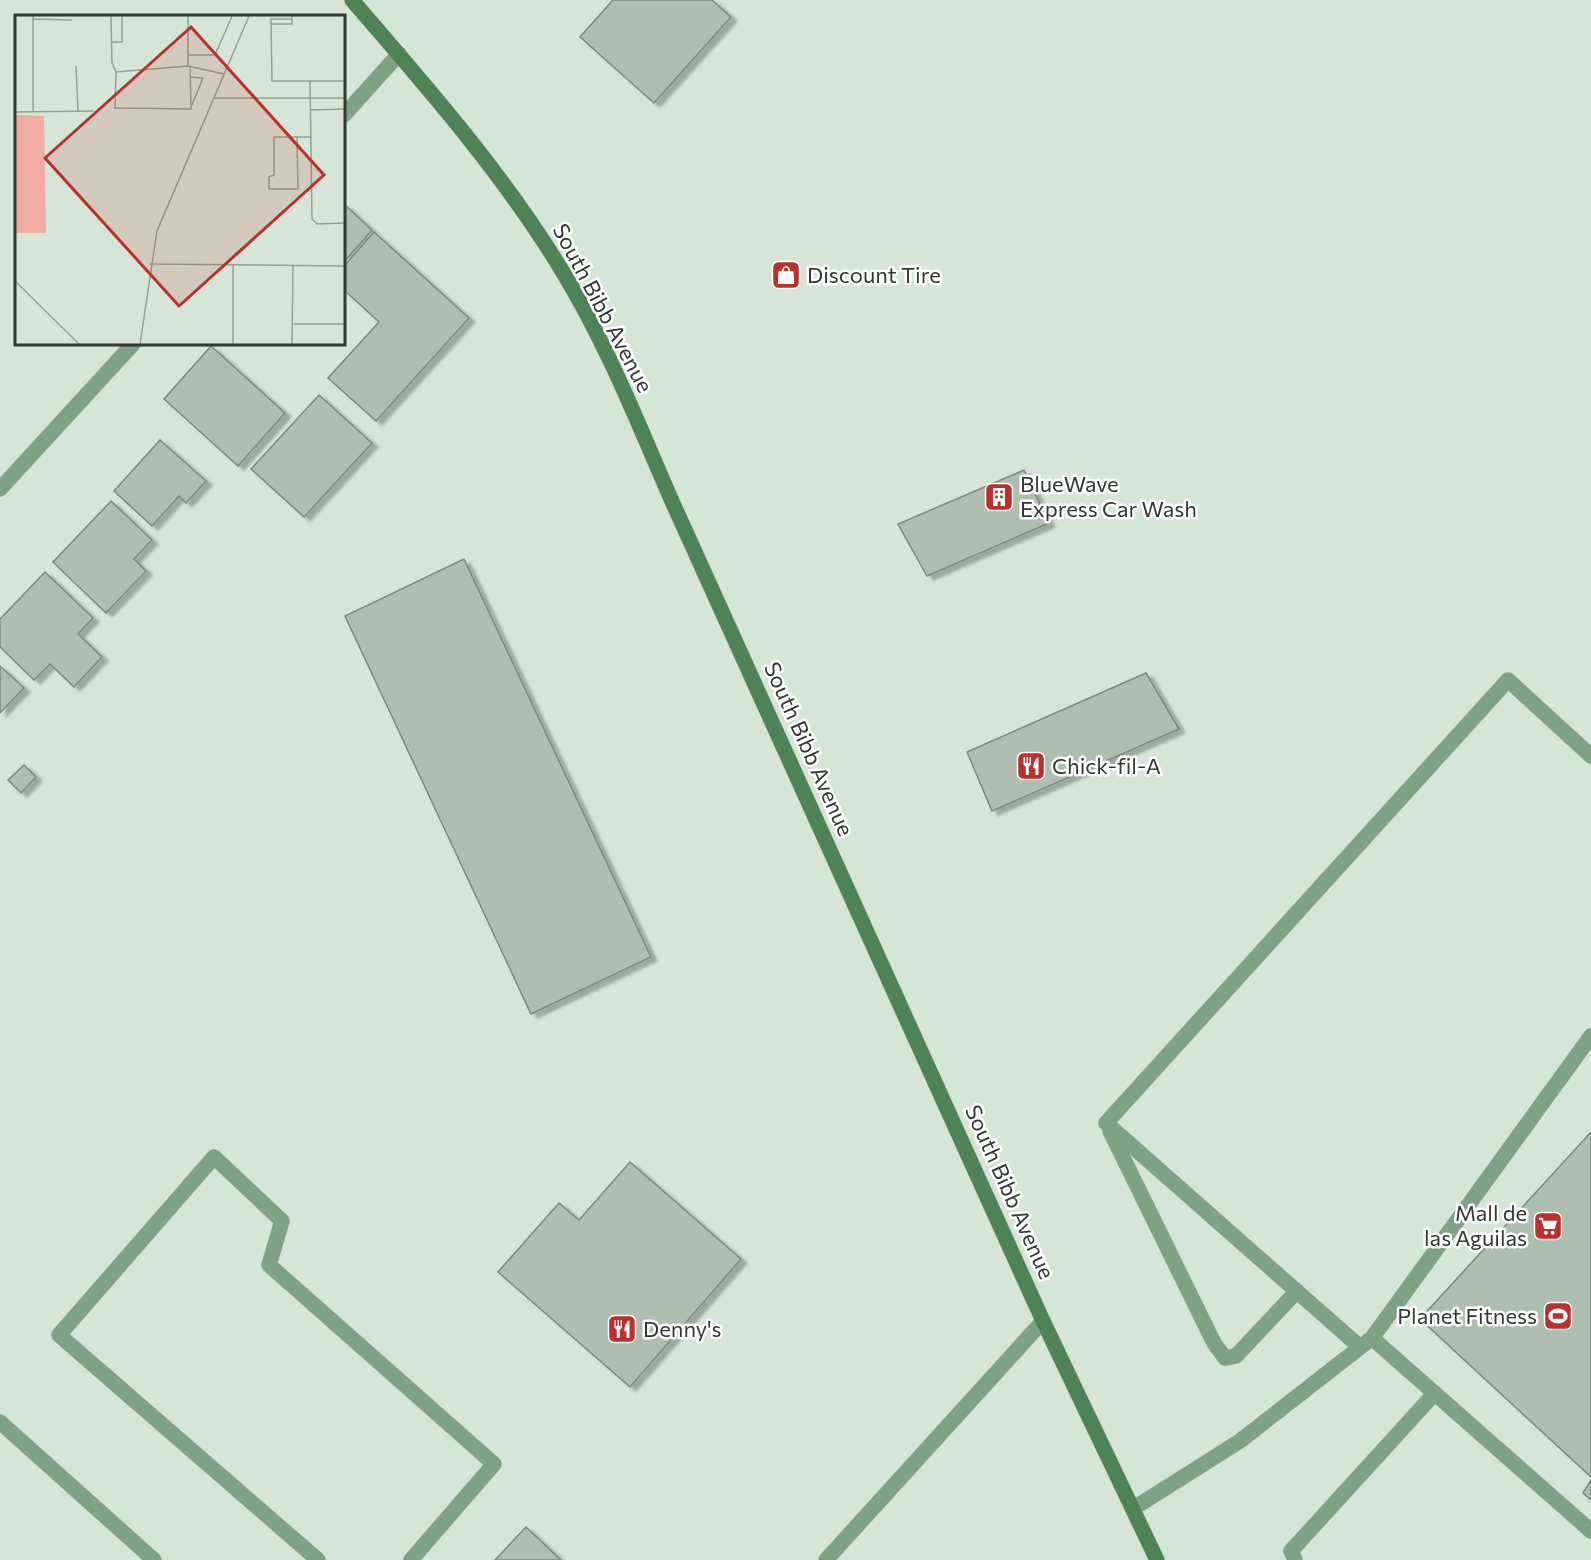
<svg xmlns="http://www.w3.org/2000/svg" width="1591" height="1560" font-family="Commissioner,sans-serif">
<defs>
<filter id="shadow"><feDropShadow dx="6" dy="4" stdDeviation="1.5" flood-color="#0004"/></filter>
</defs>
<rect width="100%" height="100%" fill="#d5e6d7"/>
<path fill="#aebeaf" stroke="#7b8a7c" stroke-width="1.5" filter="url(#shadow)" d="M613,0H712L731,17L654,103L580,37Z
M344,204L372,230L344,262Z
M374,232L469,318L376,421L328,378L379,322L344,290V266Z
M211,346L285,413L238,466L164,399Z
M319,395L372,443L304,517L251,469Z
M160,440L206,481L186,503L179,496L152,526L114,491Z
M1024,470L1049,523L927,576L898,524Z
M111,501L152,540L134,559L146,571L106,613L53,562Z
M464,559L651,957L531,1014L345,616Z
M45,572L93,618L78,634L102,657L74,687L50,664L34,680L0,647V619Z
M0,666L24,688L0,713Z
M1146,673L1179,729L992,811L967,752Z
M24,765L36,777L21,793L8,780Z
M1591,1132V1477L1420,1319Z
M630,1162L741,1259L630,1387L498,1272L559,1203L579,1220Z
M1591,1480V1500L1583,1493Z
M526,1527L561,1560H495Z"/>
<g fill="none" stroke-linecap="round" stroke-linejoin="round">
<g stroke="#b4c3b6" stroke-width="16">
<path id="service" d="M1110,1131L1214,1343L1225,1358L1236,1356L1297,1291
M1372,1338L1591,1531
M1360,1347L1106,1123L1508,680L1591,756
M0,1422L154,1560
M1134,1508L1240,1441L1372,1338L1591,1036
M318,1560L59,1335L214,1157L282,1221L269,1265L494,1464L411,1560
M1295,1560L1291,1551L1435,1393"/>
</g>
<g stroke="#b4c3b6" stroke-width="16">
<path id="minor" d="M344,115L399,54
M0,489L133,344
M826,1560L1043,1321"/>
</g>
<g stroke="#b4c3b6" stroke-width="16">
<path id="secondary" d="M352,0C426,86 502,172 561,269C606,342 637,421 671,499L1043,1321L1157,1560"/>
</g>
<use href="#service" stroke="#80a284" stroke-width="15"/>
<use href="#minor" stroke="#80a284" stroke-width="15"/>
<use href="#secondary" stroke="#4f8256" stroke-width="15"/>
</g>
<defs>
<g id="shop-square" transform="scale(1.5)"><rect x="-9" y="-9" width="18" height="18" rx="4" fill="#bd2f2b" stroke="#fff"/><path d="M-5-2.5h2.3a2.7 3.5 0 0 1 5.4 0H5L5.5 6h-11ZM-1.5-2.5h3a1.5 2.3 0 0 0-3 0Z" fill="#fff"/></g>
<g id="building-square" transform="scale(1.5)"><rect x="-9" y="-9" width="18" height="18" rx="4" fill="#bd2f2b" stroke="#fff"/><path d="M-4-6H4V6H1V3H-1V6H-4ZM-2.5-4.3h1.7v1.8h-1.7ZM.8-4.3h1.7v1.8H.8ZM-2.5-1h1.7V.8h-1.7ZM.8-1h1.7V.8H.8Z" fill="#fff"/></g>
<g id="restaurant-square" transform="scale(1.5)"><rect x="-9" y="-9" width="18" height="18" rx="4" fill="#bd2f2b" stroke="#fff"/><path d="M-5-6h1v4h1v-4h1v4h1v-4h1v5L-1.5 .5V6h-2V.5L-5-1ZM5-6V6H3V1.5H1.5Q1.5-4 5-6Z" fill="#fff"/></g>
<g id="supermarket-square" transform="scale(1.5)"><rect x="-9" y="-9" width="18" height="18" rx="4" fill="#bd2f2b" stroke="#fff"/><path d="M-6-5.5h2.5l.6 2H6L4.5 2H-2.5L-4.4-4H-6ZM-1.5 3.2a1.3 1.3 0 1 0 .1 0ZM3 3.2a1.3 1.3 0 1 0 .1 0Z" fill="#fff"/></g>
<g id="stadium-square" transform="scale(1.5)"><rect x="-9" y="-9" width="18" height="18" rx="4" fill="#bd2f2b" stroke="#fff"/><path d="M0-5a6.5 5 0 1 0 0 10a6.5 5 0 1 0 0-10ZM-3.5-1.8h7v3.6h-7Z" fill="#fff"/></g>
</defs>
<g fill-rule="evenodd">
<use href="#shop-square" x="786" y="275"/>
<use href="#building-square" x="999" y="497"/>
<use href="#restaurant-square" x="1031" y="766"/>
<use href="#supermarket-square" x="1548" y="1226"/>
<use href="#stadium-square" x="1558" y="1316"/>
<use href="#restaurant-square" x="622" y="1329"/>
</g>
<g text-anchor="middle" stroke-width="5" stroke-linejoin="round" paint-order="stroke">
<g font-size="22" fill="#323933" stroke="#fff" text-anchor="start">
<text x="807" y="283">Discount Tire</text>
<text x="1020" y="492">BlueWave<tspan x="1020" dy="25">Express Car Wash</tspan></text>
<text x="1052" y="774">Chick-fil-A</text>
<text x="1527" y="1221" text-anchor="end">Mall de<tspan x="1527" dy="25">las Aguilas</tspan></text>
<text x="1537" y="1324" text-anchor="end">Planet Fitness</text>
<text x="643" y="1337">Denny's</text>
</g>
<g font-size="22" fill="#323933" stroke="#fff">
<text transform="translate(603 308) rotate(62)" y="8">South Bibb Avenue</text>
<text transform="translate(809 749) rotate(66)" y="8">South Bibb Avenue</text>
<text transform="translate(1010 1192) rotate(66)" y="8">South Bibb Avenue</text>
</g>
</g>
<g transform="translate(15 15)">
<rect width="330" height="330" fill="#d5e6d7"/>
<path d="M0,100L29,101L31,218H0Z" fill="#f2aba2"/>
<path fill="none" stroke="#94a195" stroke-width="1.5" d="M96,1L97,48L101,57L173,51L209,59M173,1V51M277,1V4H256L257,66H330M18,4L57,5M256,9H277V4M96,27H107V1M173,40H200L217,1M61,51L63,96M101,57L100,93L176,94L175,51M175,62L188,63L177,90M295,66L297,204L302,209L330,208M199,83H330M296,95L330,94M18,96V1M0,97L79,96M282,122L283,174H254V162L259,160V122H296M0,225V245M135,249L330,251M0,266L64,329M278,309H330M125,329L142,216L234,1M218,329V250M277,329L278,250"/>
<path fill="#bd2f2b" fill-opacity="0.15" stroke="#bd2f2b" stroke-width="3" d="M176,12L309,160L164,291L30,143Z"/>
<rect width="330" height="330" fill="none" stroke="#323933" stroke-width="3"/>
</g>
</svg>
